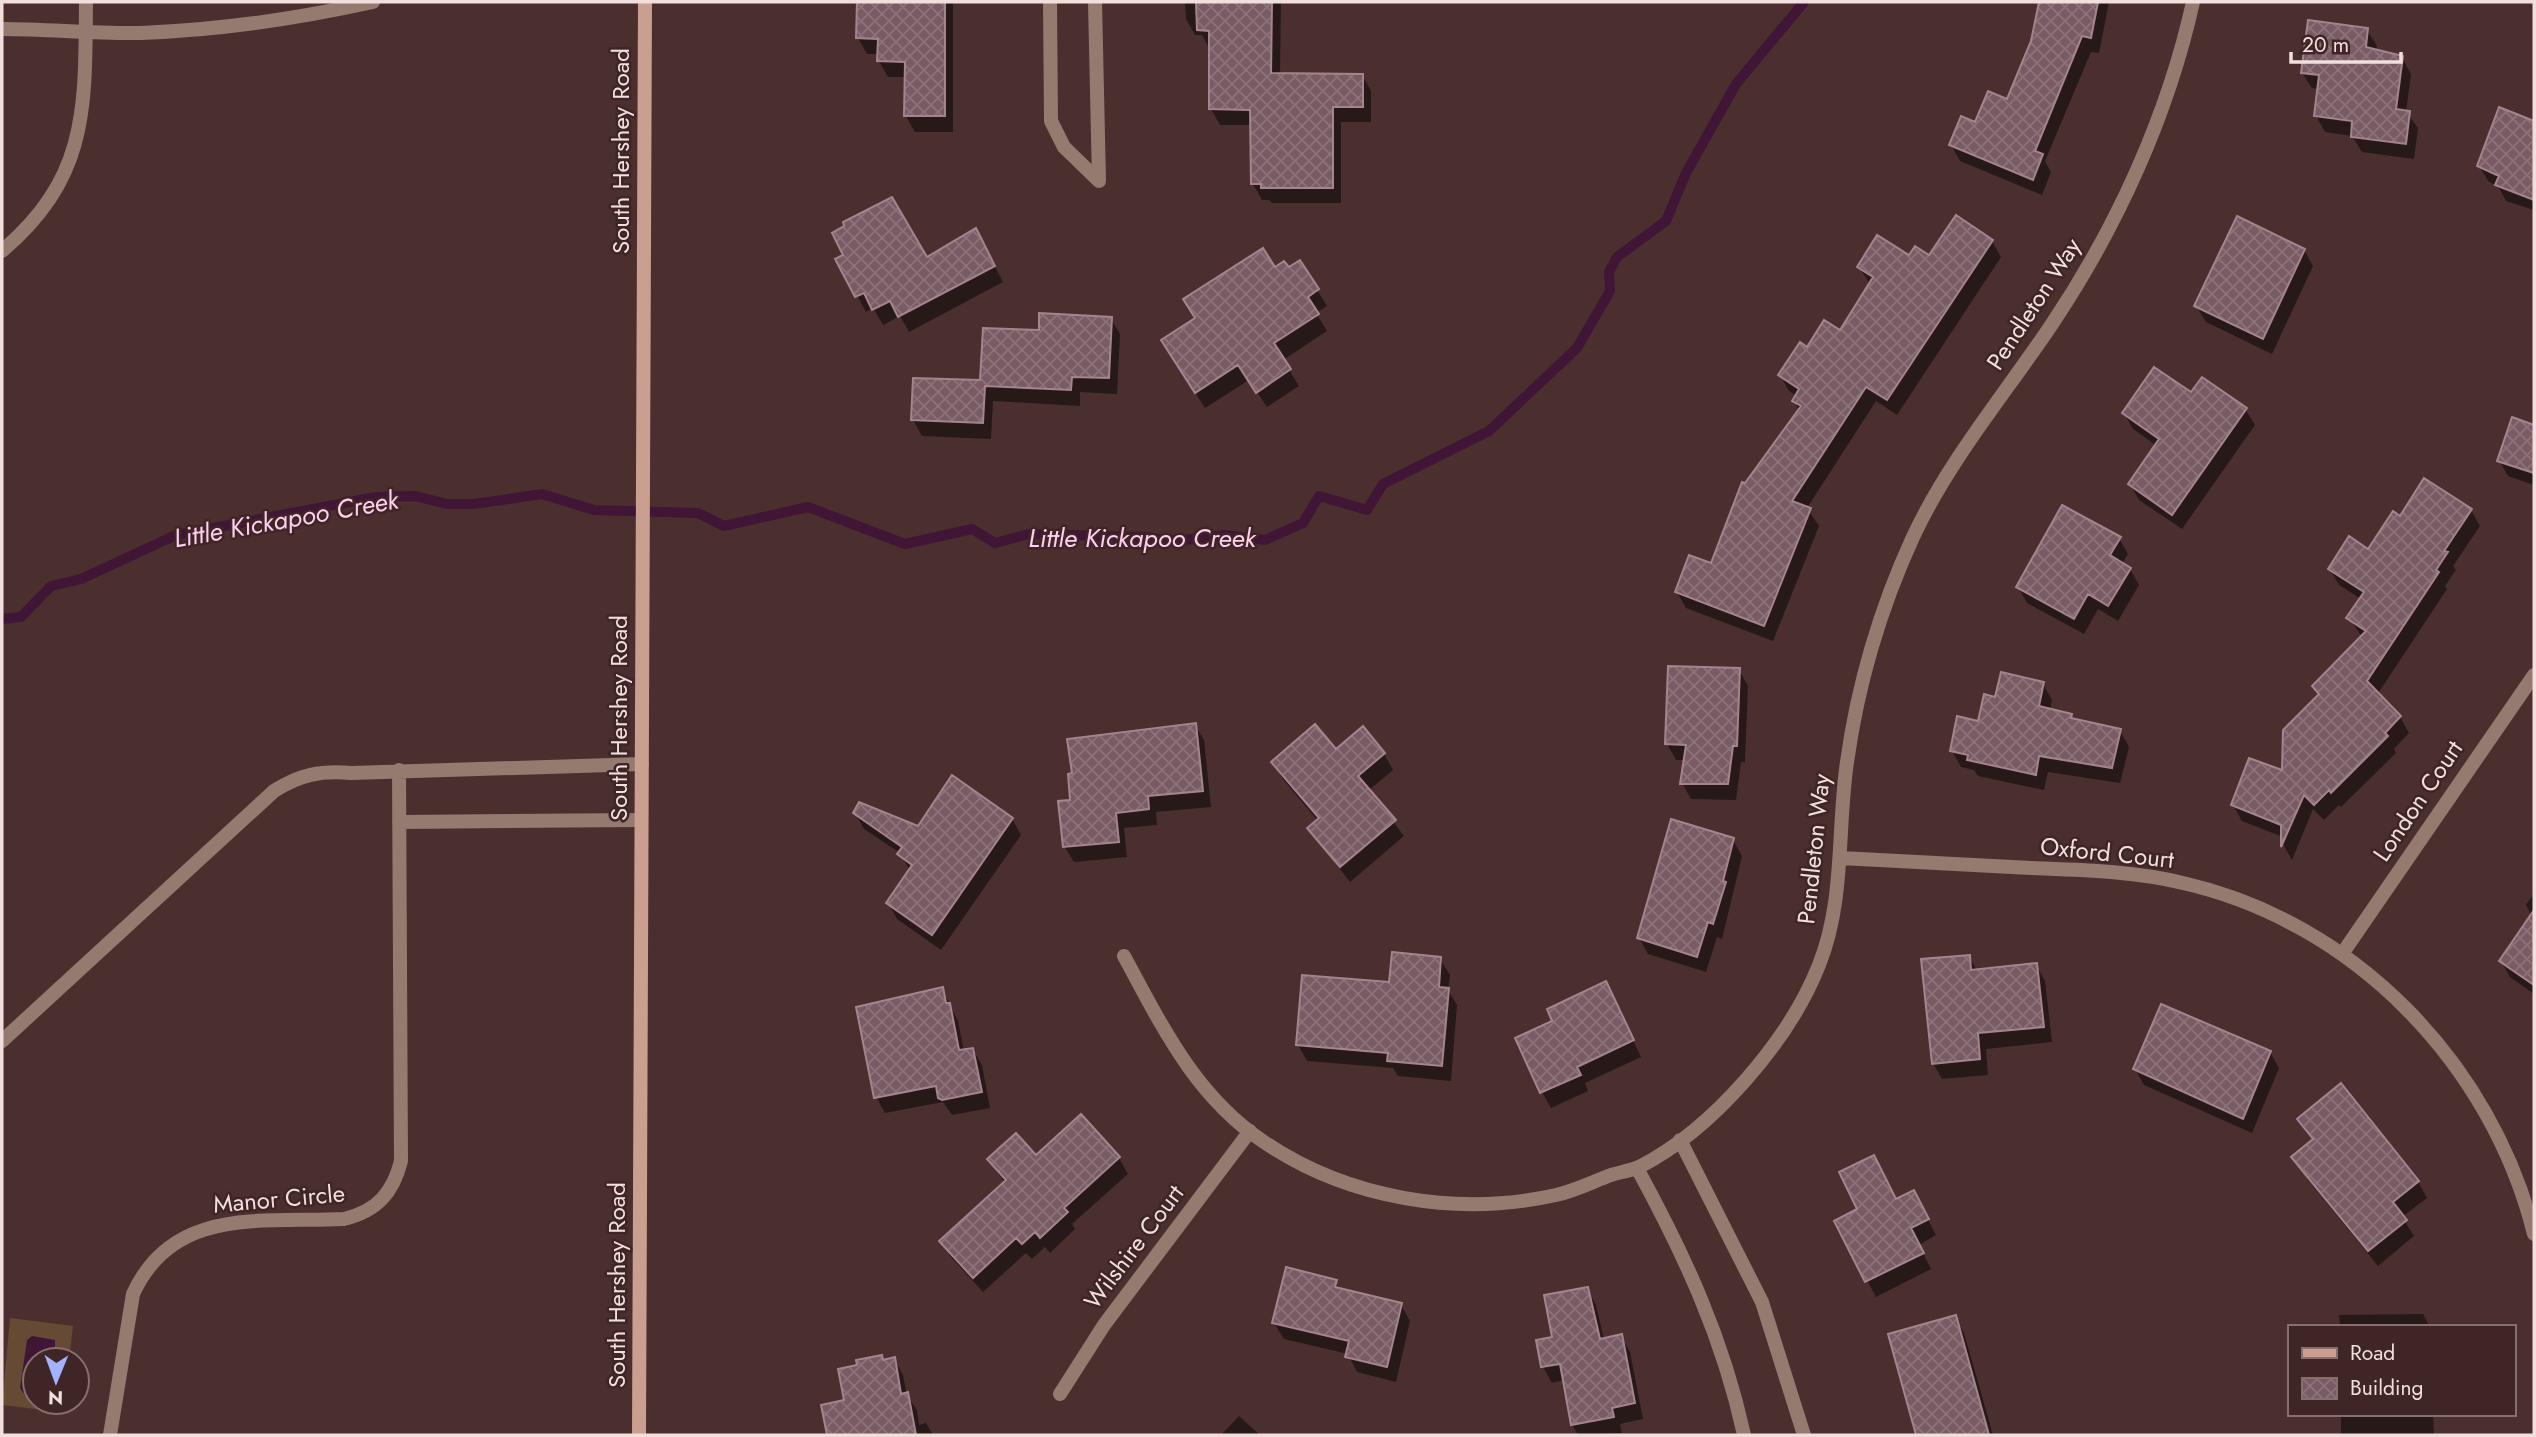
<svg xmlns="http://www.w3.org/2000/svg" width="2536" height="1437" font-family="Jost,sans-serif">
<defs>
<pattern id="building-cross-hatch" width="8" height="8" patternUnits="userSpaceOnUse" patternTransform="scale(1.75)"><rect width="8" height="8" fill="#795b64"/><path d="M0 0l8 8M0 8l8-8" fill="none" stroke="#8c727a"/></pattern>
</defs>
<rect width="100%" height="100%" fill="#4a2f2e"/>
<path fill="#654b34" d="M10,1318L73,1326L69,1360H35V1402H64L62,1412L2,1405Z"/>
<path fill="#401536" d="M32,1336L55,1340V1360H35V1396L25,1395L20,1388L27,1340Z"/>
<path fill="#0007" d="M860,2H953V132H915L906,116V77H888L879,61V54H867L858,38Z
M1185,2H1281L1280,75H1362L1371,91V122H1341V203H1272L1269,200H1262L1253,184L1252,125H1220L1211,109V46H1208L1202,35H1195L1186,19Z
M2040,2H2109L2099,53L2091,52L2045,161L2051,172L2042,195L1960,161L1951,145L2008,101L2033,41Z
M2367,30L2377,46L2376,51L2402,58L2411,74L2406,112L2418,128L2414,159L2362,152L2352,136L2325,132L2316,116L2319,89L2312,88L2302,73Z
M2500,110L2534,122V210L2506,201L2498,186L2489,182L2479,166Z
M1992,241L2001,257L1897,415L1876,401L1807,508L1819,526L1773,641L1686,608L1677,592L1712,566L1746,485L1799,411L1794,401L1797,396L1789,391L1780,375L1808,350L1840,332L1870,284L1859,267L1910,257L1929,258Z
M985,247L1003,282L909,332L900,316L883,325L873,308L866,312L838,260L846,256L927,260Z
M2304,250L2313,266L2272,354L2206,322L2196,306Z
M1300,263L1327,306L1316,313L1327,331L1283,360L1299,386L1267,407L1249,380L1205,408L1172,357L1275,269L1288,270Z
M1111,319L1120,334L1117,394L1080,392V406L993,401L991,439L922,436L913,420L982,382L1040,332Z
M2191,395L2245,409L2255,425L2182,529L2139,500L2130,484L2157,446L2133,429L2124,413Z
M2513,419L2534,426V485L2508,476L2499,460Z
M2471,510L2480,526L2453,566L2456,570L2445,586L2447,589L2377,695L2400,717L2409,733L2394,749L2396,753L2341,807L2339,805L2324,820L2313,809L2292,860L2284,846L2283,837L2242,821L2233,805L2284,773L2320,696L2314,686L2362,637L2349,618L2361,599L2339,585L2330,569L2369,551L2400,518Z
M2119,538L2128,554L2122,564L2130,569L2139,585L2118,621L2098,609L2084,634L2027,603L2018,587Z
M1739,670L1748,686L1745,762H1741L1736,800L1691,799L1682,783L1685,760H1676L1667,744Z
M2043,684L2052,700L2050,711L2071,716L2073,720L2120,731L2129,747L2120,783L2048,772L2044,790L1978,776L1974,770L1961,767L1952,751L1997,699Z
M1195,725L1204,740L1211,807L1156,812L1157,825L1124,828L1127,857L1074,862L1064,846L1072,801Z
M1336,751L1384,754L1393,770L1369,790L1404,836L1350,882L1309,829L1318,821L1282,778L1273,762Z
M855,813L918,828L1012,819L1021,835L941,950L897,919L888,903L910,871L900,853L864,829Z
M1733,840L1742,856L1722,939L1717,937L1706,972L1648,954L1639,938Z
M2534,893V994L2510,977L2501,961L2532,916L2526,905Z
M1969,956L1977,971L2036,965L2045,981L2052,1042L1986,1049L1988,1075L1942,1079L1933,1063Z
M1440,959L1450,975L1448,990L1457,1005L1451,1081L1398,1076L1393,1068L1307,1061L1298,1045L1391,984Z
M1606,983L1641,1057L1585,1083L1588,1091L1551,1108L1542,1092L1554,1022Z
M942,989L958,1021L964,1051L973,1050L982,1065L990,1108L952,1115L943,1102L885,1113L876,1097Z
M2270,1052L2279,1068L2252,1133L2144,1085L2135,1069Z
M2299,1119L2418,1182L2427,1198L2402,1217L2414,1236L2378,1266L2308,1180L2299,1163L2313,1141Z
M1036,1157L1119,1158L1128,1174L1072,1224L1075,1229L1050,1253L1045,1247L1032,1259L1026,1253L983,1292L951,1257L942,1241L1005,1183L989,1160Z
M1896,1201L1922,1208L1936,1235L1919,1245L1931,1269L1876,1297L1836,1222L1860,1210Z
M1335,1281L1340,1290L1401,1305L1410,1321L1396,1382L1357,1372L1348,1354L1284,1339L1274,1323Z
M1587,1289L1596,1305L1604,1339L1621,1336L1630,1352L1643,1419L1620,1424L1622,1433L1578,1435L1572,1425L1564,1380L1552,1383L1543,1367L1538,1341L1554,1338Z
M2423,1314L2430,1327H2340L2339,1315Z
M1955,1318L1964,1333L1993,1435H1918L1890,1335Z
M881,1357L884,1361L894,1359L903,1375L907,1395L917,1410L919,1425L926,1423L933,1435H829L823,1406L846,1402L859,1367Z
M2341,1414H2433L2434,1435H2341Z
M1239,1416L1260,1435H1221Z"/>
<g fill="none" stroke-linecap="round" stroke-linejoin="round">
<path stroke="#401536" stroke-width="10" d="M2,619L21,617L51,586L81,579L176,535L376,497L415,496L447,504H474L542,494L594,510L698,513L724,526L808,507L905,544L972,529L995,543L1029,534L1143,537L1176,541L1225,535L1265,540L1303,523L1319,496L1367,510L1383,484L1489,431L1577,348L1610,291L1609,272L1617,257L1666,221L1686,173L1736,84L1804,2"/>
</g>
<path fill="url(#building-cross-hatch)" stroke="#a4848e" stroke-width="2" d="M857,2H945V116H904L905,62L877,61L878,39L856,38Z
M1196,2H1272L1271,73L1363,74V107H1333V188H1261V184H1251L1250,110L1209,109V31L1197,30Z
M2039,2H2098L2091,38L2082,36L2035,151L2043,154L2033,180L1949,145L1961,116L1975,122L1988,91L2007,99L2031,41Z
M2308,20L2368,28L2366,47L2403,56L2396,109L2410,111L2406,144L2351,137L2352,121L2314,116L2319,75L2301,73Z
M2499,107L2534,121V200L2495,185L2499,176L2477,166Z
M892,197L927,257L976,228L995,266L898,317L890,301L872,310L864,293L855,297L835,259L843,255L832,233L844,226L843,222Z
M1956,215L1993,240L1887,400L1866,387L1792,501L1811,508L1764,626L1675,592L1689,555L1711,563L1742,482L1745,483L1801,406L1792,401L1799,389L1778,375L1800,342L1807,347L1824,320L1840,330L1873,277L1857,267L1877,235L1909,255L1915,246L1929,255Z
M2237,216L2305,249L2263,339L2194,306Z
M1263,248L1275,267L1284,261L1289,267L1300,260L1319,289L1308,297L1319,314L1274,343L1291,369L1256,393L1238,365L1195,393L1161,340L1195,318L1183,299Z
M1039,313L1112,317L1109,378L1072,377L1071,390L985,386L983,423L911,420L913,378L980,380L983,328L1039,330Z
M2154,367L2191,392L2202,377L2247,408L2172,515L2128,484L2159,439L2122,413Z
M2512,417L2534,425V473L2497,461Z
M2424,478L2472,509L2444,551L2448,552L2436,570L2439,572L2367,681L2401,716L2385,733L2388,736L2331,793L2329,790L2314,805L2304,795L2281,847V825L2231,805L2249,758L2282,770L2283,730L2319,694L2312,686L2366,631L2346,618L2364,592L2328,569L2349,536L2368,549L2393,511L2400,516Z
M2062,505L2121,537L2110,555L2131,568L2108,606L2088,594L2074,619L2016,587Z
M1668,666L1740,668L1737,746H1733L1728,784H1680L1686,745L1665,744Z
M2001,672L2044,682L2039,706L2072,714L2071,718L2121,729L2112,768L2039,756L2036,775L1967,760L1968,755L1950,751L1957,716L1978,721L1984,694L1995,697Z
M1196,723L1203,791L1148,796L1149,809L1116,813L1119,842L1063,847L1058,801L1070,800L1068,774L1072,773L1067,739Z
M1315,724L1336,749L1363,726L1385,753L1358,776L1396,820L1340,867L1307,828L1319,818L1271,762Z
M952,775L1013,818L932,935L886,903L912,865L897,854L902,847L853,813L859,802L918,826Z
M1671,819L1734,838L1723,881L1726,882L1713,924L1708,922L1697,957L1637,938Z
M2534,910V985L2499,961Z
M1392,952L1441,957L1439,987L1449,988L1442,1066L1387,1061L1388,1053L1296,1045L1302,975L1389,982Z
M1970,955L1971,970L2037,963L2044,1027L1978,1033L1980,1059L1932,1064L1921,959Z
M1606,981L1634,1040L1577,1067L1581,1075L1540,1093L1515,1038L1552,1021L1547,1009Z
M943,987L946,1003H950L959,1050L973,1048L982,1092L942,1100L938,1098L936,1086L874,1098L856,1007Z
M2161,1004L2271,1051L2243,1119L2133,1069Z
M2341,1083L2419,1181L2393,1202L2407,1220L2368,1251L2291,1157L2313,1139L2297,1119Z
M1081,1114L1120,1157L1064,1208L1068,1212L1040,1238L1035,1232L1022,1244L1016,1238L973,1278L939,1241L1006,1180L987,1159L1016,1133L1036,1155Z
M1874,1155L1896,1199L1914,1190L1929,1219L1911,1228L1924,1253L1865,1282L1834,1221L1857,1209L1839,1172Z
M1286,1267L1337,1280L1335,1287L1402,1303L1387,1367L1345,1357L1349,1341L1272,1323Z
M1588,1287L1600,1339L1622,1334L1635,1403L1612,1408L1614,1417L1571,1425L1560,1364L1541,1367L1536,1340L1552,1337L1544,1295Z
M1956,1315L1989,1435H1916L1888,1334Z
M882,1355L883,1360L895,1357L901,1394L908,1392L916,1435H827L821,1405L844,1400L838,1369L857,1365L856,1360Z"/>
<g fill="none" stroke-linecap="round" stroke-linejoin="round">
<path stroke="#957a70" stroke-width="14" d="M1050,2L1051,121L1064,147L1099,181L1095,2
M2,29C48,29 95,34 141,33C220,30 296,19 373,2
M2,251C89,177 85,107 86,2
M399,822L641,820
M1841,858C1904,861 1967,865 2031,868C2081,870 2133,871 2183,883C2355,922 2492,1065 2534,1234
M2342,954L2534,675
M1124,956C1162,1026 1195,1096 1264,1142C1348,1199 1458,1217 1556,1195C1575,1191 1592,1182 1611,1175C1620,1172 1630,1171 1639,1167C1712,1130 1789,1041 1819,965C1845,900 1837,830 1847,762C1858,683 1880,609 1913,537C1949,460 2005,394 2052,324C2117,227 2168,115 2193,2
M2,1041L274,791C299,775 321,770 351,773L642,764
M1680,1140L1762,1302L1804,1435
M1637,1168C1684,1254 1723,1338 1744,1435
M1060,1394L1104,1325L1250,1131
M110,1435L133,1294C173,1206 262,1223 344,1219C377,1211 393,1193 401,1161L399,770"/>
<path stroke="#ca9f8f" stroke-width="14" d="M639,1435L645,2"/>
</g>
<g text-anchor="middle" stroke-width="5" stroke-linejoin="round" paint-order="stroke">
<g font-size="24" fill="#f1dfde" stroke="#3f2525">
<text transform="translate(621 151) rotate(-90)" y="8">South Hershey Road</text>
<text transform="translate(2034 304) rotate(-57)" y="8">Pendleton Way</text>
<text transform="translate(619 718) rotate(-90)" y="8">South Hershey Road</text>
<text transform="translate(2418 801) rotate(-56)" y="8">London Court</text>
<text transform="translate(1814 849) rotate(-84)" y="8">Pendleton Way</text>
<text transform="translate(2107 853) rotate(6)" y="8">Oxford Court</text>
<text transform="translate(279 1199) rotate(-5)" y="8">Manor Circle</text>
<text transform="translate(1134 1247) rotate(-53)" y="8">Wilshire Court</text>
<text transform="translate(617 1285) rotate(-90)" y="8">South Hershey Road</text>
</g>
<g font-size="26" font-style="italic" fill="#fdceef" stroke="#3f2525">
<text transform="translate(286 519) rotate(-10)" y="9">Little Kickapoo Creek</text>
<text x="1142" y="547">Little Kickapoo Creek</text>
</g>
</g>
<rect width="2536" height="1437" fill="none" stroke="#f1dfde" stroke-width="7"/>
<rect x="2288" y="1325" width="228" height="91" fill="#3f2525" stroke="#866f6f" stroke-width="2"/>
<rect x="2302" y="1348" width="35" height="10" fill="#ca9f8f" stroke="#866f6f" stroke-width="2"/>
<text x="2350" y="1360" font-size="21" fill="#f1dfde">Road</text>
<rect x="2302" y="1378" width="35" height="21" fill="url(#building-cross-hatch)" stroke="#866f6f" stroke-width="2"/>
<text x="2350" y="1395" font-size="21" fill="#f1dfde">Building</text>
<g transform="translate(56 1381) rotate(181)"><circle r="33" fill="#3f2525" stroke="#866f6f" stroke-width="2"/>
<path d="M0-5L12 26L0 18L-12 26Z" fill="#a3b2fd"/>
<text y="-10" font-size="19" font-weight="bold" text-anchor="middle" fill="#f1dfde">N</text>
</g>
<path d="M2291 52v10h110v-10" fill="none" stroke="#f1dfde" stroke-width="3.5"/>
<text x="2302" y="52" font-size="21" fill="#f1dfde" stroke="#3f2525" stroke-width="5" paint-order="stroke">20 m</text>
</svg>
